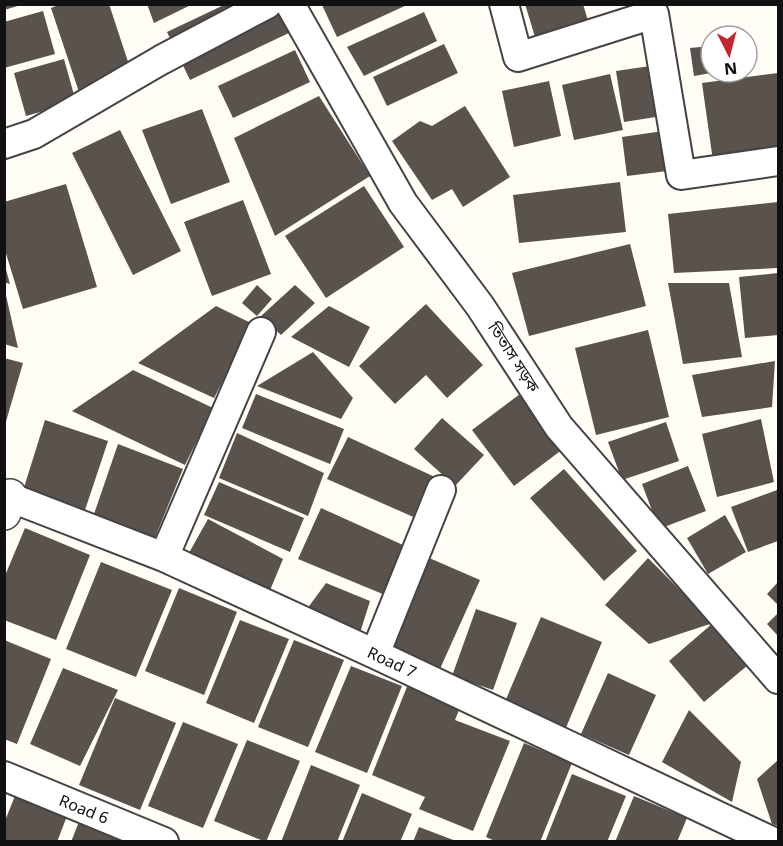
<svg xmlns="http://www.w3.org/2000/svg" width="783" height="846" font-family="Georgia,'Noto Sans Bengali',serif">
<rect width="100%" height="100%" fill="#fffdf5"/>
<path fill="#5a524d" d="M4,4H21V5L4,10Z
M61,4H109L136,86L83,104L51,8Z
M147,4H193L154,23Z
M226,4H278L291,32L190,80L167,32Z
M525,4H583L592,34L539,50Z
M322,5H407L337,37Z
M43,11L55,54L4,68V22Z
M424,12L437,41L364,76L347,47Z
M444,44L458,73L387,106L373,77Z
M711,46V73L694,76L690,48Z
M295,50L310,82L233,118L218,86Z
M64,59L76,102L26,116L14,73Z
M650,66L681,113L624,122L616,71Z
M778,73V166L715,175L702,83Z
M610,74L623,130L574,140L562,85Z
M549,81L561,136L514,147L502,91Z
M319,96L370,176L275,236L234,138Z
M465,106L510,177L463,207L452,189L432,200L392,141L420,121L432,126Z
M202,109L230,182L171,204L142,130Z
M120,130L181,251L133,275L72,153Z
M670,130L675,170L627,176L622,137Z
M620,182L626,232L519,243L513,195Z
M66,184L97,287L23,309L4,247V202Z
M364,186L404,247L326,298L285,236Z
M243,200L271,274L212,296L184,222Z
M778,202V268L674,273L668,214Z
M630,244L646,306L529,336L512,273Z
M4,266H5L10,284L4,282Z
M778,273V335L745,338L739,277Z
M668,283H729L742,357L683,364Z
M257,285L272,299L257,316L242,303Z
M295,285L315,303L281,335L261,316Z
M4,291H5L18,348L4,344Z
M426,304L483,365L447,398L426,375L395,404L359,366Z
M216,306L253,324L214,398L138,363Z
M329,306L370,327L349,367L291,337Z
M648,330L669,417L596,435L575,348Z
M313,352L353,398L341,419L257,386Z
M4,358L23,363L5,425H4Z
M775,361L772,407L702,417L692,375Z
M133,370L213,408L185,465L72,411Z
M256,394L344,429L330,464L242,428Z
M520,394L563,449L514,486L472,430Z
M442,418L484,455L455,486L414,449Z
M761,419L774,482L717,497L702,434Z
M45,420L108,441L84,513L22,494Z
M666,422L679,461L622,480L608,442Z
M237,433L324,473L308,516L219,478Z
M348,437L435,477L418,519L327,479Z
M118,444L183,469L154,540L93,517Z
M688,466L706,511L659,529L642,484Z
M564,469L637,551L604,581L530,498Z
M219,482L304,518L290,552L204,515Z
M777,490L778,541L748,552L731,507Z
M321,508L403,545L385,595L298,559Z
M725,515L746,552L708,574L687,538Z
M208,519L283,559L266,600L185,560Z
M25,528L90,555L56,640L4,620V578Z
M427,557L480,580L439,671L386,647Z
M648,558L713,623L649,644L605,605Z
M101,562L172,590L136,677L66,649Z
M778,582V605L767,594Z
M326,583L370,601L360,633L307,609Z
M179,588L237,612L204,695L145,671Z
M476,609L517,623L493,690L452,676Z
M778,613V636L767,624Z
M541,617L602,642L565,730L504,704Z
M240,620L289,639L254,723L206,703Z
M713,623L748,665L704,702L669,661Z
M4,640L51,659L17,744L4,739Z
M294,640L344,660L308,747L258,727Z
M351,666L402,686L367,773L315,752Z
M63,668L118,690L80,766L30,744Z
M608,673L656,695L629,755L581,734Z
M408,684L461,705L455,720L510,741L473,831L419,809L425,797L372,775Z
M115,698L176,723L140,810L79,785Z
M689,710L741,762L732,802L662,762Z
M183,722L238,744L203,828L148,806Z
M247,740L300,761L266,842L214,821Z
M524,743L572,763L540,842H497L486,837Z
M778,760V826L772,824L757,779Z
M311,765L360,785L337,842H281Z
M572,774L626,796L607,842H545Z
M362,793L412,814L400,842H342Z
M15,796L67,816L57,842H4V823Z
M634,796L687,818L677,842H615Z
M80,819L126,836L124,842H71Z
M419,827L456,841V842H413Z"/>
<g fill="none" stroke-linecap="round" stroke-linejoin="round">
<g stroke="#444" stroke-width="32">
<path id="minor" d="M290,4L403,203L480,306L559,427L778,679
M504,4L518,57L654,14L681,175L778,161
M4,144L34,134L161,60L267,4
M4,495L164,557L375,654L773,842
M164,557L261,332
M375,654L441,490
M4,776L164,842"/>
</g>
<g stroke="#444" stroke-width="36">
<path id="tertiary" d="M4,513L10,496"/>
</g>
<use href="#minor" stroke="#fff" stroke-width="28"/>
<use href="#tertiary" stroke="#fff" stroke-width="33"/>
</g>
<g text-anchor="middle" stroke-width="6" stroke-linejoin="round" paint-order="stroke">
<g font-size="16" fill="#111" stroke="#fff">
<text transform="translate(514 357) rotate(57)" y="6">তিতাস সড়ক</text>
<text transform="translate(392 662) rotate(25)" y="6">Road 7</text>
<text transform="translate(84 809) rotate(22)" y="6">Road 6</text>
</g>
</g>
<rect width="783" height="846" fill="none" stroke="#111111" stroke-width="12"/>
<g transform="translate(729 54) rotate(174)"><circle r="28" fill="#ffffff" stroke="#a0a0a0" stroke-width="1.5"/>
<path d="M0-4.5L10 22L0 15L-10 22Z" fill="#c4262e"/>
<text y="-9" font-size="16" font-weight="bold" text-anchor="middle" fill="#111111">N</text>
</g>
</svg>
